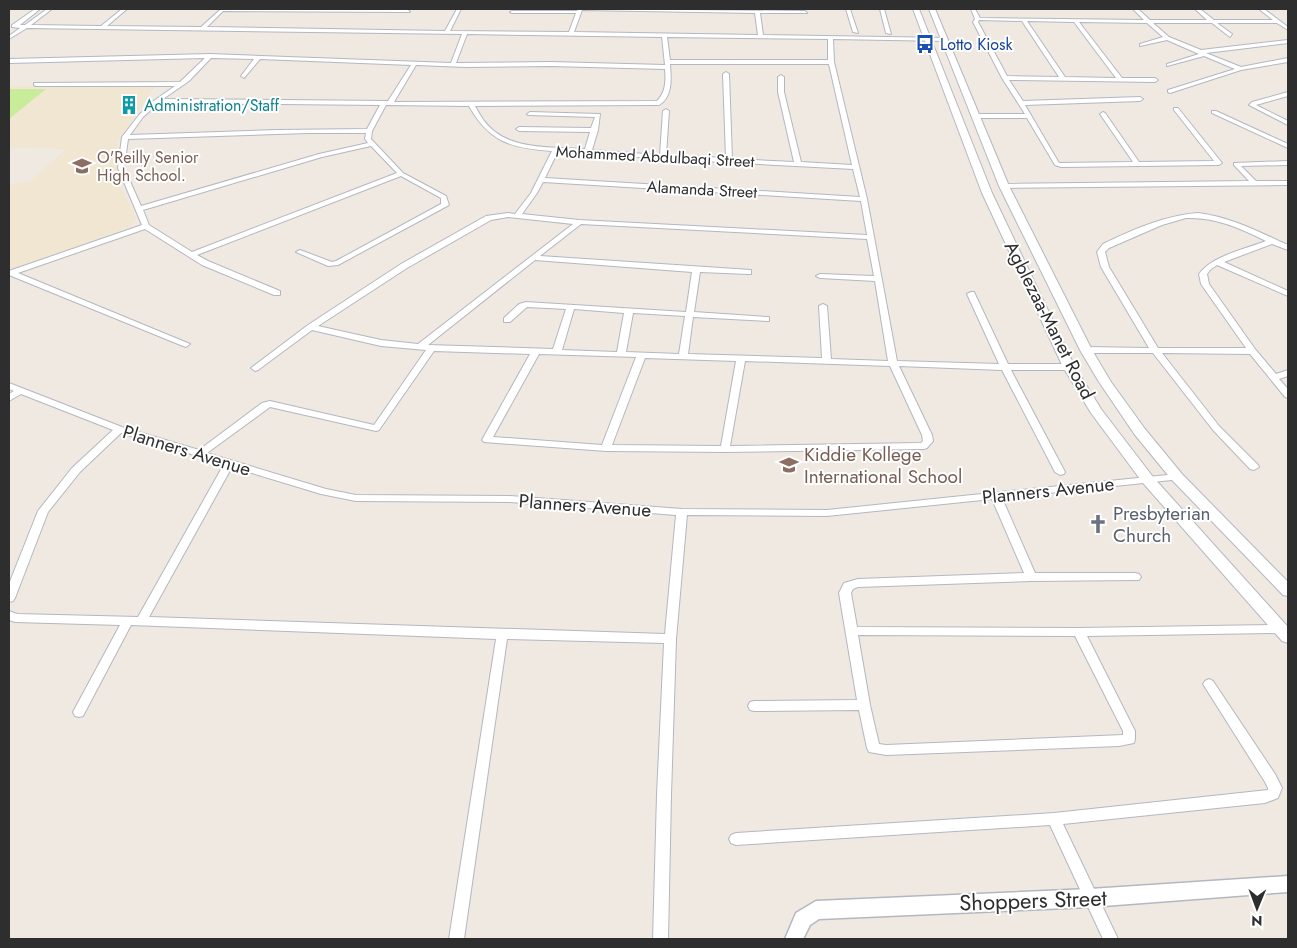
<svg xmlns="http://www.w3.org/2000/svg" width="1297" height="948" font-family="Jost,sans-serif">
<rect width="100%" height="100%" fill="#efe9e1"/>
<path fill="#f0e6d1" d="M9,86H155L117,142V180L136,219L130,227L10,271L9,270V185L30,182L66,149L9,147Z"/>
<path fill="#c9ec9a" d="M9,89H46L9,119Z"/>
<g fill="none" stroke-linecap="round" stroke-linejoin="round">
<g stroke="#b4b7c1" stroke-width="2">
<path id="minor" d="M35,9H40L20,25H25L47,9H52L31,25L101,26L122,9H127L107,26L201,27L221,9L408,10L410,12L223,11L207,27L445,31L457,9H461L450,31L569,32L576,13H512L510,12L512,11H577L578,9L805,11L807,13H760L763,35L947,38L945,41L833,39L834,62L867,199L897,361L999,364L967,294L971,292H974L1008,364H1069L1073,367L1069,370H1011L1065,472L1064,474L1060,475L1055,472L1002,370L899,366L932,435L933,441L927,448L924,449L725,452L606,451L484,442L482,440L530,354L434,351L379,430L376,431L270,407L207,453L326,489L356,495L510,496L682,509L827,510L1177,474L1181,475L1182,477L1181,479L1002,498L1035,573H1135L1139,574L1141,577L1139,580L1031,581L858,587L853,589L851,593L857,627L1079,628L1280,625L1284,626L1286,629L1284,632L1280,633L1087,636L1135,731V739L1134,743L1119,746L886,755L869,752L867,748L859,710L754,711L750,710L748,706L750,702L754,701L857,700L839,593L844,583L858,579L1024,573L992,499L827,516L687,515L676,639L671,795L668,939H653L657,795L664,643L507,639L464,939H449L496,639L131,625L83,716L79,717L75,716L73,712L120,625L15,622L9,620V611L17,614L138,617L224,464L121,433L80,472L48,512L15,598L13,601L9,602V584L38,511L72,468L113,430L21,394L9,401V394L14,391L9,389V383L122,427L199,450L262,403L270,401L374,425L426,350L381,346L312,330L258,370L255,371L251,368L308,325L401,264L486,216L508,213L515,214L531,193L552,151C512,148 490,143 469,106L386,105L372,131L371,139L403,173L446,196L449,205L338,265L328,266L296,252L300,250L332,262L336,261L441,204V198L401,176L197,255L208,261L280,291V295H274L202,265L145,229L18,273L190,344L186,347L183,346L9,275V271L142,225L118,168L122,137L139,115L155,100L175,86H36L34,85V83L180,82L205,58L9,63V59L210,54L451,63L462,34L27,28L9,39V36L20,28L12,27V25ZM582,10L755,13L758,35L574,32ZM467,34L662,37L665,65L551,62L456,63ZM667,37L828,39V60H670ZM211,58L254,59L241,76L244,78L260,59L411,65L388,101L163,99L189,81ZM670,64H829L852,165L801,162L784,92V77L781,75L778,77V92L794,162L732,159L729,74L726,72L723,74L726,158L666,155L669,111L666,109L663,111L660,155L592,150L598,130L600,114L530,112L527,114L528,115L595,117L591,128L519,127L516,129L519,131L590,132L585,149C557,147 517,150 494,131C485,124 480,115 475,106L659,105C673,97 671,78 670,64ZM416,65L466,67L551,66L665,69C666,80 666,92 657,101L394,102ZM159,103L380,105L367,129L277,130L130,135L143,117ZM308,133H366L365,139L368,143L319,154L141,206L124,168L128,139ZM371,146L397,173L192,252L149,225L143,210L322,157ZM558,151L663,159L853,169L860,197L545,178ZM543,182L861,201L867,235L579,220L522,214L537,193ZM508,217L573,224L418,344L381,340L318,326L407,268L491,220ZM581,224L867,239L874,276L820,274L816,276L820,278L875,281L888,361L831,359L827,306L823,304L819,306L822,358L688,354L693,317L769,321V317H766L694,312L700,272L748,274H751V270L540,256ZM535,260L692,272L686,312L526,302L519,304L504,318V322H510L527,307L566,309L553,349L428,345ZM574,309L624,313L617,352L562,350ZM633,313L685,316L679,354L626,352ZM539,354L636,357L602,445L493,437ZM645,358L736,361L721,446L612,445ZM745,361L890,366L922,435L923,441L921,443L730,446ZM232,467L321,494L356,501L510,502L676,515L665,634L149,617ZM858,635L1075,636L1123,731V735L886,745L879,744L870,705Z
M846,9H850L858,33L853,32Z
M880,9H884L891,34L886,33Z
M971,9H975L980,18L1144,20L1133,9H1138L1150,20H1207L1195,9H1200L1214,20H1273L1259,9H1264L1288,27V30L1277,23H1217L1232,34L1230,37L1212,23H1153L1169,37L1201,50L1288,40V43L1206,53L1241,67L1288,58V62L1241,70L1170,93L1168,92V90L1235,69L1204,56L1167,66V64L1199,54L1167,40L1140,46V44L1163,37L1147,23L1079,22L1122,78H1155L1158,80L1155,82L1009,80L1023,101L1140,97L1143,99L1140,101L1025,105L1059,163L1133,162L1100,114L1103,112L1105,113L1139,162L1214,161L1174,110V108H1178L1222,163L1219,165L1061,167L1055,165L1027,118H975L972,116L975,114H1025L1002,78L973,22L975,19ZM979,20L1022,21L1059,77L1007,76L978,22ZM1027,21L1074,22L1116,78L1065,77Z
M1288,92V96L1256,105L1288,121V125L1249,105L1252,102Z
M1212,111H1216L1288,144V148L1212,113Z
M1288,161V165L1241,166L1256,181H1288V185L1004,188L1001,186L1004,184L1249,181L1234,165V163Z
M1198,213C1231,217 1259,232 1288,245V250L1272,244L1224,262L1288,291V296L1217,265L1211,269L1207,274L1209,284L1255,349L1276,374L1288,370V376L1279,379L1288,389V398L1285,397L1250,354L1162,353L1219,426L1258,465L1259,467L1254,470L1250,469L1213,430L1153,353H1086L1082,350L1086,347L1149,348L1101,267L1097,252L1103,244C1132,230 1166,215 1198,213ZM1186,218C1215,217 1240,228 1266,241C1245,249 1212,256 1199,274L1201,284L1246,348H1158L1109,267L1105,252L1109,248L1162,225Z
M1209,679L1213,681L1275,774L1282,788L1278,798L1265,803L1063,824L1118,939H1103L1050,825L736,845L731,843L729,839L731,835L736,833L1054,813L1268,790V788L1265,782L1203,684L1205,681Z"/>
</g>
<g stroke="#b4b7c1" stroke-width="3">
<path id="tertiary" d="M1288,876V892L1090,907L819,919L810,925L803,939H785L796,913L816,901L1090,889Z"/>
</g>
<g stroke="#b4b7c1" stroke-width="2">
<path id="secondary" d="M913,9H919L992,193L1075,367L1101,409L1153,477L1288,627V643L1282,641L1143,483L1091,413L1063,367L982,193Z
M929,9H935L1009,186L1092,350L1111,382L1145,429L1182,474L1288,582V596L1283,595L1172,480L1135,435L1099,382L1080,350L999,186Z"/>
</g>
<use href="#minor" fill="#fff" fill-rule="evenodd"/>
<use href="#tertiary" fill="#fff" fill-rule="evenodd"/>
<use href="#secondary" fill="#fff" fill-rule="evenodd"/>
</g>
<defs>
<g id="bus-bare" transform="scale(1.5)"><path d="M-5-6H5V4H4V6H2V4H-2V6H-4V4H-5ZM-3.5-4V0h7V-4ZM-3.5 1.2v1.5H-2V1.2ZM2 1.2v1.5H3.5V1.2Z" fill="#1a4fb4" stroke="#fff" stroke-width="2.5" paint-order="stroke"/></g>
<g id="building-bare" transform="scale(1.5)"><path d="M-4-6H4V6H1V3H-1V6H-4ZM-2.5-4.3h1.7v1.8h-1.7ZM.8-4.3h1.7v1.8H.8ZM-2.5-1h1.7V.8h-1.7ZM.8-1h1.7V.8H.8Z" fill="#0f9aa8" stroke="#fff" stroke-width="2.5" paint-order="stroke"/></g>
<g id="school-bare" transform="scale(1.5)"><path d="M0-5L7-2L0 1L-7-2ZM-4 1L0 2.5L4 1V4Q0 6-4 4Z" fill="#8d6e63" stroke="#fff" stroke-width="2.5" paint-order="stroke"/></g>
<g id="church-bare" transform="scale(1.5)"><path d="M-1.2-6h2.4v3.5h3.3v2.4h-3.3V6h-2.4V-.1h-3.3v-2.4h3.3Z" fill="#6b7280" stroke="#fff" stroke-width="2.5" paint-order="stroke"/></g>
</defs>
<g fill-rule="evenodd">
<use href="#bus-bare" x="925" y="44"/>
<use href="#building-bare" x="129" y="105"/>
<use href="#school-bare" x="82" y="166"/>
<use href="#school-bare" x="789" y="465"/>
<use href="#church-bare" x="1098" y="524"/>
</g>
<g text-anchor="middle" stroke-width="4" stroke-linejoin="round" paint-order="stroke">
<g font-size="16" fill="#164399" stroke="#fff" text-anchor="start">
<text x="940" y="50">Lotto Kiosk</text>
</g>
<g font-size="16" fill="#0d838f" stroke="#fff" text-anchor="start">
<text x="144" y="111">Administration/Staff</text>
</g>
<g font-size="16" fill="#2e2e2e" stroke="#fff">
<text transform="translate(655 156) rotate(3)" y="6">Mohammed Abdulbaqi Street</text>
<text transform="translate(702 189) rotate(3)" y="6">Alamanda Street</text>
</g>
<g font-size="16" fill="#785e54" stroke="#fff" text-anchor="start">
<text x="97" y="163">O'Reilly Senior<tspan x="97" dy="18">High School.</tspan></text>
</g>
<g font-size="19" fill="#2e2e2e" stroke="#fff">
<text transform="translate(1050 320) rotate(63)" y="7">Agblezaa-Manet Road</text>
<text transform="translate(187 450) rotate(17)" y="7">Planners Avenue</text>
<text transform="translate(1048 490) rotate(-6)" y="7">Planners Avenue</text>
<text transform="translate(585 505) rotate(4)" y="7">Planners Avenue</text>
</g>
<g font-size="19" fill="#785e54" stroke="#fff" text-anchor="start">
<text x="804" y="461">Kiddie Kollege<tspan x="804" dy="22">International School</tspan></text>
</g>
<g font-size="19" fill="#5b616d" stroke="#fff" text-anchor="start">
<text x="1113" y="520">Presbyterian<tspan x="1113" dy="22">Church</tspan></text>
</g>
<g font-size="22" fill="#2e2e2e" stroke="#fff">
<text transform="translate(1033 900) rotate(-2)" y="8">Shoppers Street</text>
</g>
</g>
<rect width="1297" height="948" fill="none" stroke="#2e2e2e" stroke-width="20"/>
<g transform="translate(1257 908) rotate(181)" stroke="#ffffff" stroke-width="4" paint-order="stroke">
<path d="M0-4L9 19L0 12L-9 19Z" fill="#2e2e2e"/>
<text y="-8" font-size="14" font-weight="bold" text-anchor="middle" fill="#2e2e2e">N</text>
</g>
</svg>
